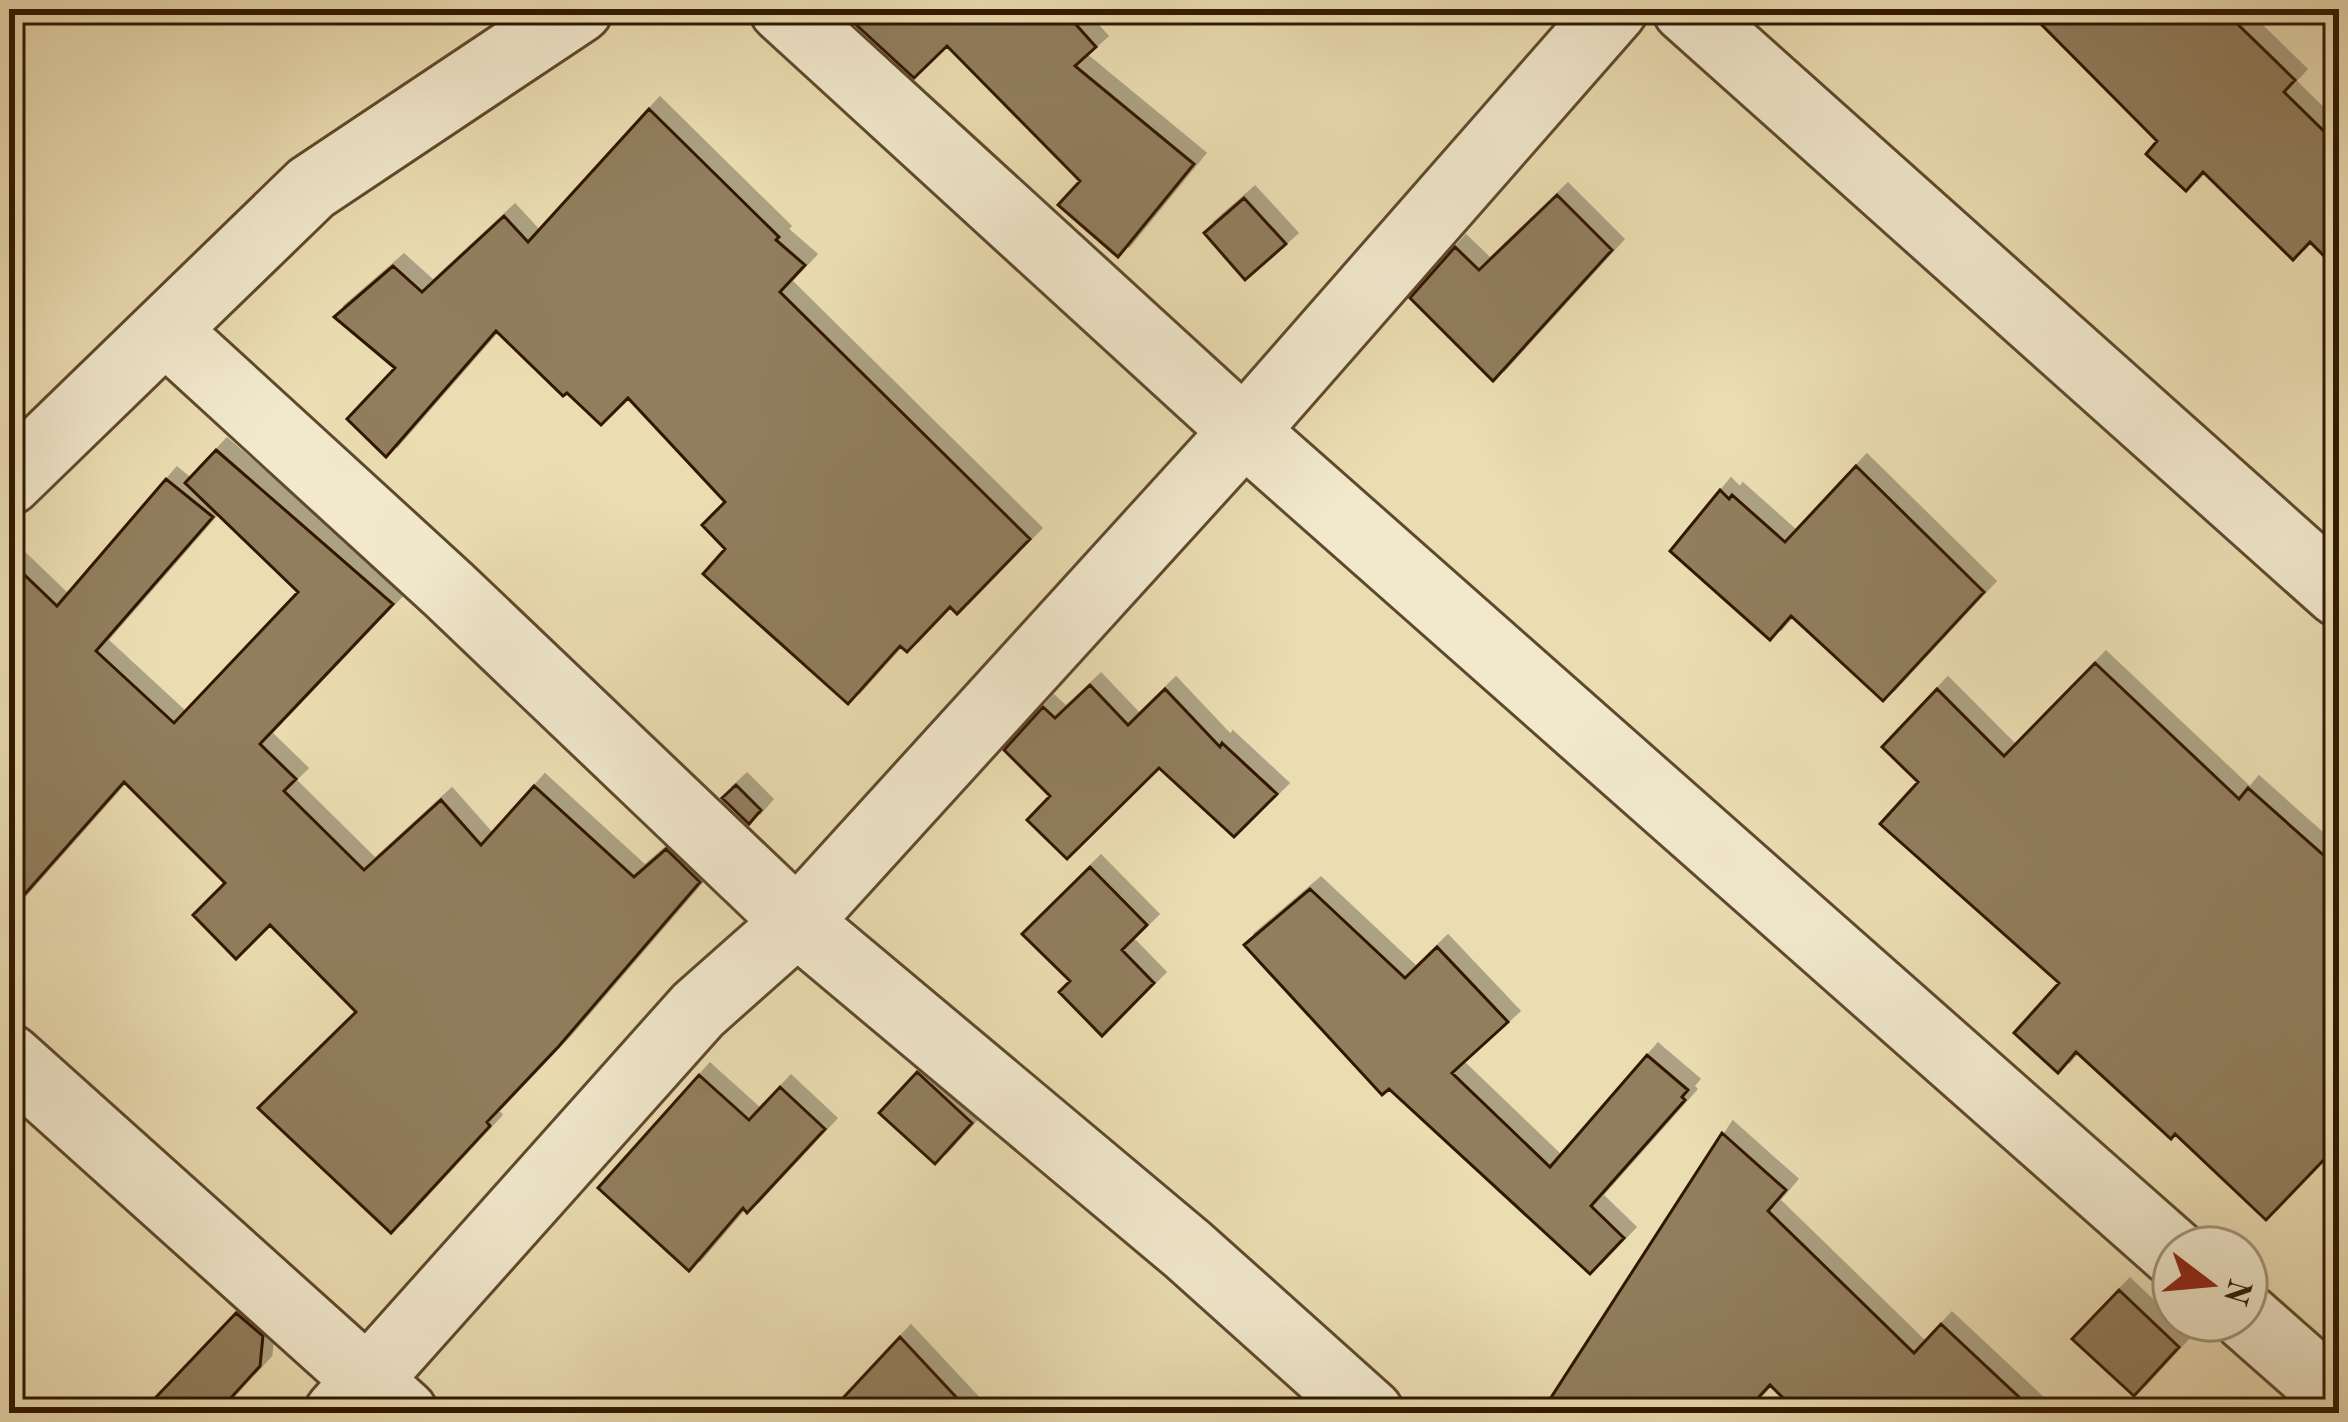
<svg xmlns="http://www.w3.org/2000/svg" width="2348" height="1422" font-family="'Old Standard TT',serif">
<defs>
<filter id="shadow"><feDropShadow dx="11" dy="-11" stdDeviation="0" flood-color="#0004"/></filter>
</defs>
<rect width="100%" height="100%" fill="#ebddb2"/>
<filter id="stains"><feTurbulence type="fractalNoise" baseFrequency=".00167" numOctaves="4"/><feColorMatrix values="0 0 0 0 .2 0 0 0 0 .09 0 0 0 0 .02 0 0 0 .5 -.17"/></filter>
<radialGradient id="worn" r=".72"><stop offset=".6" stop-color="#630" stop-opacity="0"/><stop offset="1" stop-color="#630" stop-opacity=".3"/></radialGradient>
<path fill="#917e5d" stroke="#301800" stroke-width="3" filter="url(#shadow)" d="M839,9H1062L1096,47L1075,66L1194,164L1118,257L1058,205L1080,181L947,46L914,78Z
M2026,9H2222L2295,80L2284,92L2339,146V271L2310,242L2293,260L2203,172L2186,191L2146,154L2157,141Z
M649,109L779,237L776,240L805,265L780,292L1030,539L957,614L950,607L907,652L900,646L848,704L703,574L725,549L702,525L725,502L628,398L601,425L567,393L563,396L496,331L386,457L347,419L395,368L334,317L393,266L422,292L504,216L528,242Z
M1557,195L1612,250L1493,381L1410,298L1455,247L1479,270Z
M1244,198L1286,244L1245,280L1204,233Z
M216,450L393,604L260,744L296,779L284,791L364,870L441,800L481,845L534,786L634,877L666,849L700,882L559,1046L487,1122L490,1126L391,1233L258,1108L356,1012L270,925L236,959L193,915L225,883L124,782L9,912V560L57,606L166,479L213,517L96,651L174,723L298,592L185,483Z
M1856,466L1984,592L1883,701L1791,616L1770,640L1670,551L1720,490L1729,499L1732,495L1785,542Z
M2095,663L2239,799L2248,788L2339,869V1144L2266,1220L2175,1134L2171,1139L2076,1052L2058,1073L2014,1033L2059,983L1880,824L1918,782L1882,747L1937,689L2004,756Z
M1090,685L1128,725L1165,689L1220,747L1222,743L1277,794L1234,837L1159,768L1067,859L1027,820L1050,796L1004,750L1043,707L1055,718Z
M736,785L761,810L749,824L722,798Z
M1090,867L1147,925L1122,950L1154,983L1102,1036L1059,992L1070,981L1022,934Z
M1310,889L1405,978L1437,947L1508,1022L1452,1073L1550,1167L1647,1055L1688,1090L1682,1097L1685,1100L1591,1206L1624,1238L1590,1274L1389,1089L1382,1095L1244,945Z
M917,1072L972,1123L935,1164L879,1113Z
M699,1075L749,1120L780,1087L825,1129L747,1213L743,1208L689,1271L598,1188Z
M1722,1133L1786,1190L1768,1211L1914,1353L1941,1324L2036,1413H1798L1770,1385L1744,1413H1541Z
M2119,1290L2179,1347L2134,1396L2072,1339Z
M236,1313L263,1336L260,1366L217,1413H141Z
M900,1337L971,1413H829Z"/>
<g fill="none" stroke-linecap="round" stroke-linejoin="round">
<g stroke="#5f492c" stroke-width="72">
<path id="minor" d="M783,9L1244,431L2174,1253
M1686,9L2339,593
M165,330L449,590L797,922L1187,1249L1370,1413
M9,481L311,188L579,9
M9,1058L404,1413
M2246,1317L2339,1399
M338,1413L698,1010L797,922L1244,431L1614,9"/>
</g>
<use href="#minor" stroke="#f2e9cd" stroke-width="66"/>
</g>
<rect width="2348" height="1422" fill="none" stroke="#ebddb2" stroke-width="48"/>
<rect x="12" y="12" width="2324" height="1398" fill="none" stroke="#301800" stroke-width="6"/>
<rect x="24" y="24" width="2300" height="1374" fill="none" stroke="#301800" stroke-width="3"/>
<g transform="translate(2210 1284) rotate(106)"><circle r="57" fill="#f2e9cd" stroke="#a4957b" stroke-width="3"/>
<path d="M0-9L21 45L0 30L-21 45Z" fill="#8f2418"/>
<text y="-18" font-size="33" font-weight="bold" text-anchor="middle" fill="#301800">N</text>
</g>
<rect width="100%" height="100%" filter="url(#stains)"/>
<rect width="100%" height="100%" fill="url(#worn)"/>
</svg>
